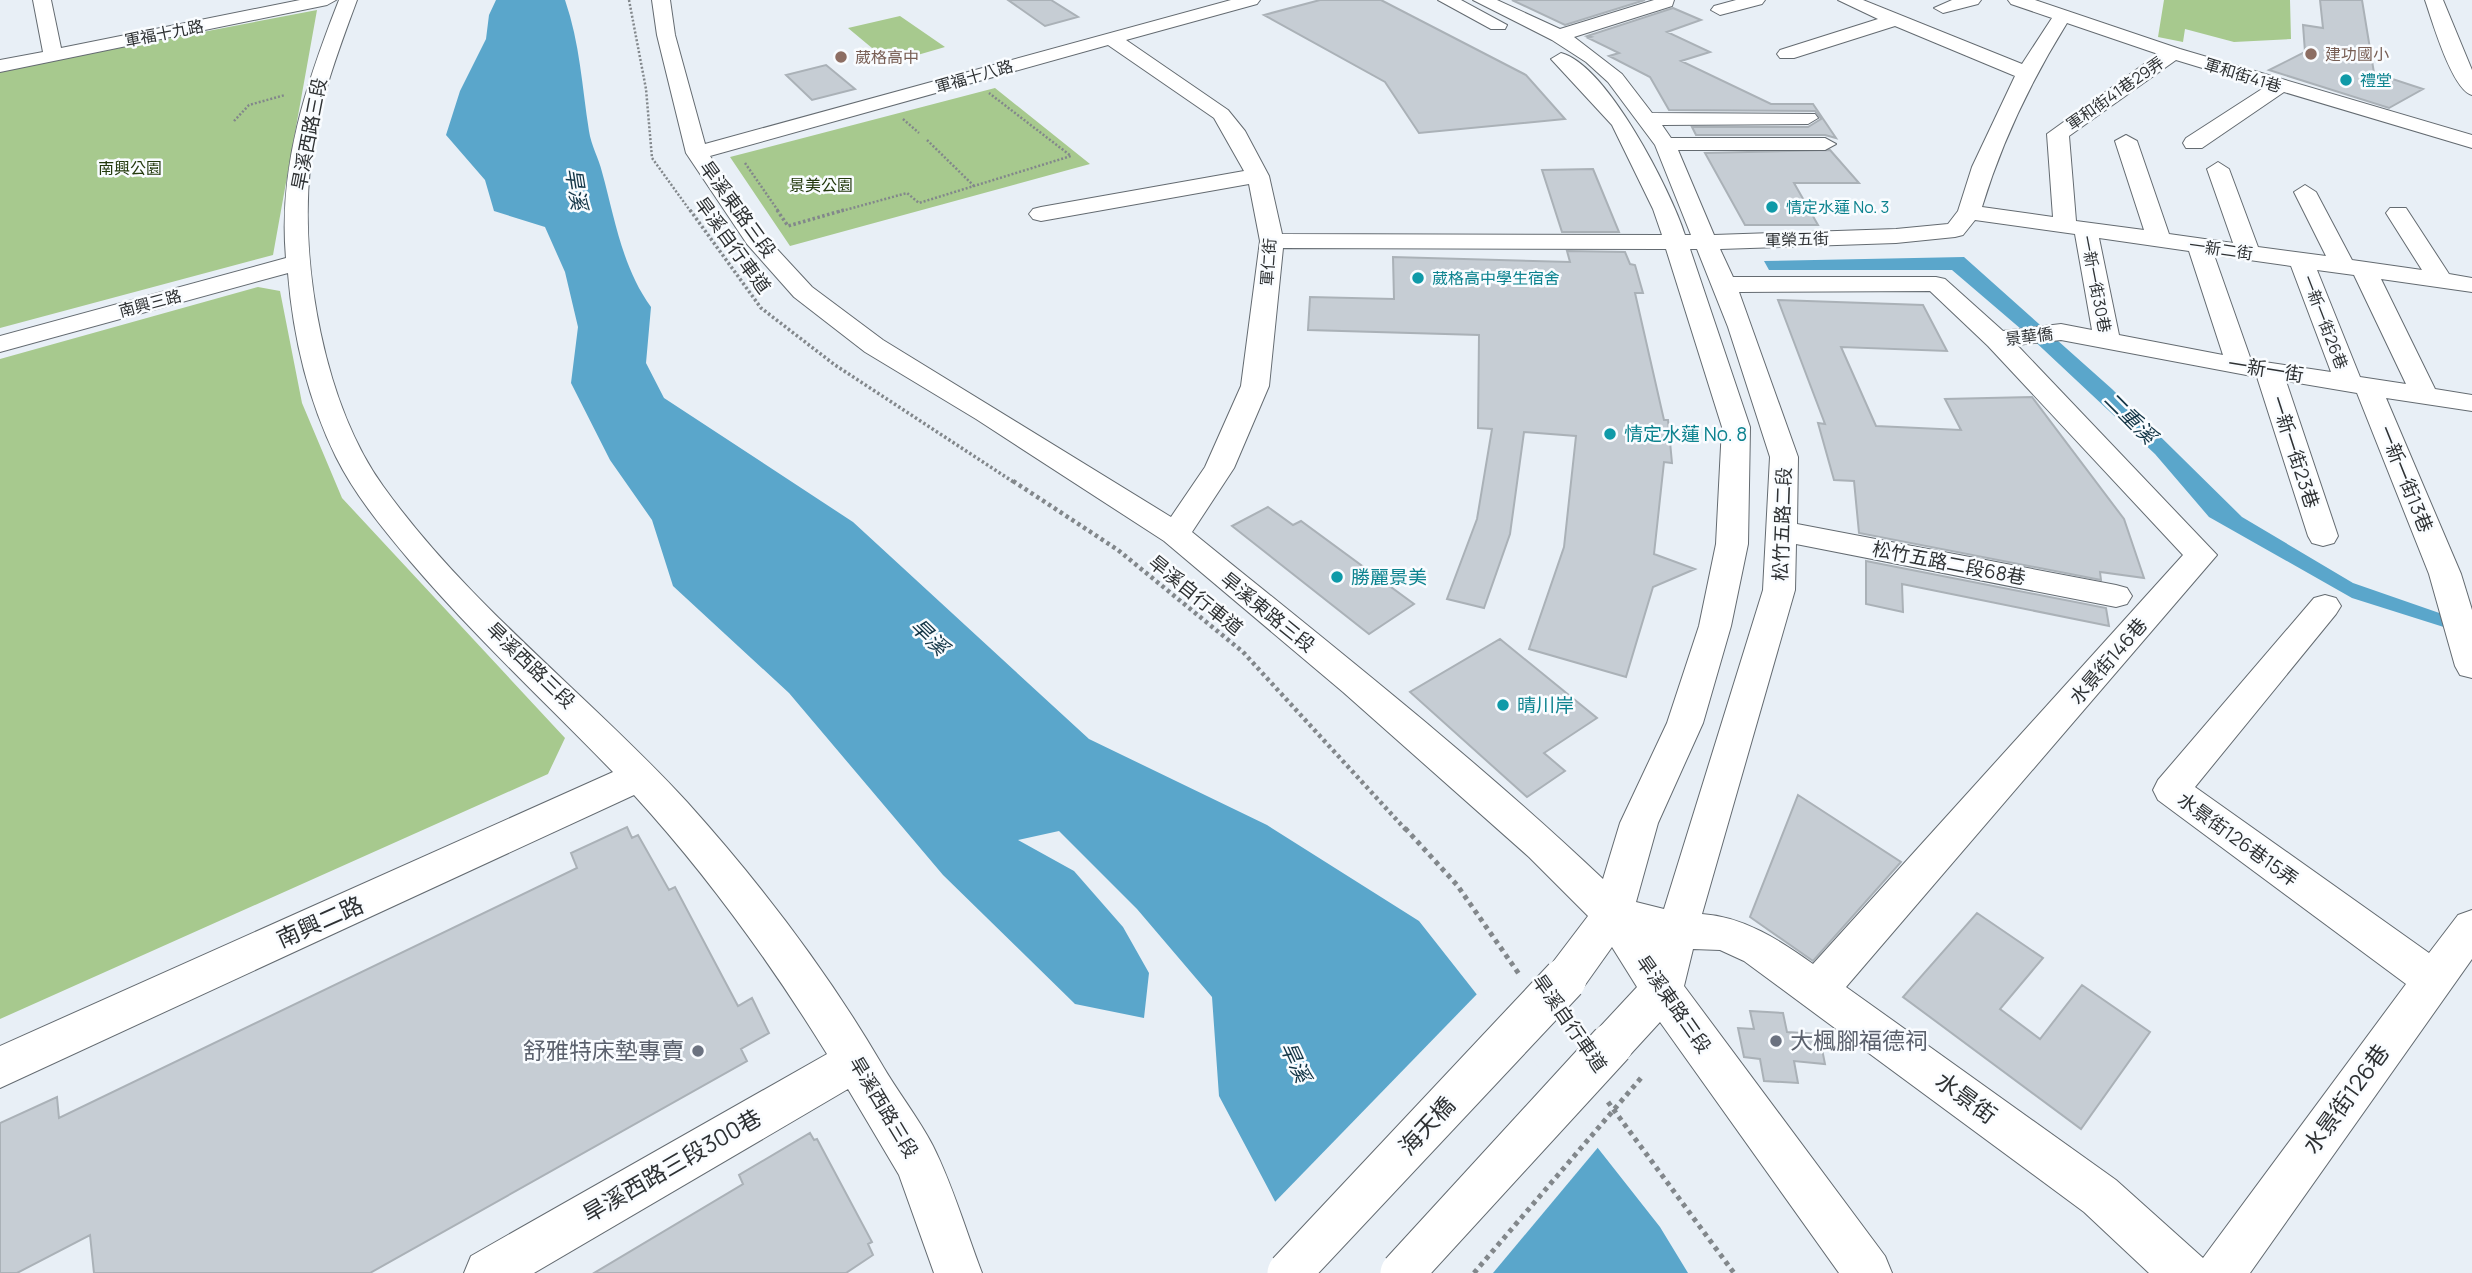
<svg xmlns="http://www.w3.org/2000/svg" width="2472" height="1273" font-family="Manrope,'Noto Sans TC',sans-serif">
<rect width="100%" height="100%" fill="#e8eff6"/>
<path fill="#a7c98e" d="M2164,0H2290L2291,39L2234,42L2185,29L2183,42L2158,37Z
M317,10L273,255L0,328V71Z
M900,16L945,47L890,63L848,28Z
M995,88L1090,164L790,246L730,157Z
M258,287L280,291L302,403L342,498L565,738L548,774L0,1019V359Z"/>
<path fill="#5aa6cb" d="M496,0H565C580,43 582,87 589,131C591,145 599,159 602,172C615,219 622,267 651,307L646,363L664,398L853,522L1089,739L1267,825L1419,921L1660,1227L1688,1273H1313L1219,1096L1212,997L1137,909L1059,831L1018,840L1074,871L1123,927L1149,973L1144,1018L1075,1004L943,875L789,693L673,586L652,520L610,460L571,383L578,327L565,272L545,227L494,211L485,180L446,135L460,91L486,39L489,15Z
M1964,257L2112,389L2242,517L2353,583L2448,616L2450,629L2352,598L2209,517L2155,454L2028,335L1952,270H1769L1764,261Z"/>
<path fill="#e8eff6" d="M1479,992L1600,1145L1493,1273H1309L1272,1205Z"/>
<path fill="#c6cdd4" stroke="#aab1b7" stroke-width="2" d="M1008,0H1051L1078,17L1045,26Z
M1320,0H1381L1526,75L1565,119L1419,133L1385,82L1264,15Z
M1512,0H1645L1565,25Z
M2320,0H2362L2374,73L2423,89L2389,108L2269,70L2305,52L2303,25L2323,28Z
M1673,8L1701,20L1667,32L1710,52L1681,61L1771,104H1813L1836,138L1825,135H1696L1692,127H1808L1821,119L1815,111L1669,110L1650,77L1609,56L1619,53L1588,38L1591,37L1587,36Z
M826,65L855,89L812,100L786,75Z
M1830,150L1859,183H1794L1818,225H1745L1705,153Z
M1593,169L1619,232H1562L1542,170Z
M1567,251L1625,252L1630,264L1635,265L1643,293H1635L1664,420H1668L1672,463L1664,462L1654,554L1695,569L1653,587L1626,677L1529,649L1564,547L1576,436L1524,432L1510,534L1484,608L1447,599L1477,519L1492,429L1478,428L1479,335L1308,330L1310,297L1394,299L1393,257L1570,262Z
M1778,300L1923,305L1947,351L1841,347L1876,426L1961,430L1945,399L2032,397L2124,519L2144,578L2100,572L2101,580L1859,533L1854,481L1834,480L1818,423L1825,424Z
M1268,507L1293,525L1301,521L1414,604L1369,634L1232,526Z
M1866,561L2106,608L2109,626L1902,584L1903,612L1866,604Z
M1500,639L1597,718L1544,753L1565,771L1527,797L1410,692Z
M1798,795L1901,862L1813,961L1750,917Z
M627,827L632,838L638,835L669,890L675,887L738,1006L752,998L769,1033L741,1049L747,1061L370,1273H94L90,1235L17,1273H0V1123L57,1097L59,1118L577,868L571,853Z
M1977,913L2043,958L2000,1009L2040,1039L2082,985L2150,1032L2081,1129L1903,997Z
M1750,1011L1783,1013L1787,1032L1819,1034L1825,1064L1794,1061L1798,1083L1764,1081L1760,1059L1744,1057L1738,1028L1754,1029Z
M810,1133L814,1140L817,1139L872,1242L868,1244L873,1255L846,1273H594L743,1184L739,1175Z"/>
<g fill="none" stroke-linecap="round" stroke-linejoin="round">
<g stroke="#646b71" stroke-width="2">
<path id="minor" d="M33,0H51L61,48L300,0H336L327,5L0,72V60L43,52Z
M339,0H357C337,54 316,110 310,167C300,266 324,404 383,486C468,605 589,695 687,802C759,882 827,971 881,1063C897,1091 918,1117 933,1146C953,1186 966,1231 982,1273H934L899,1175L848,1089L534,1273H464L471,1256L827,1054C770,962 707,875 634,795L0,1088V1046L613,772C545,702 473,635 410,561C383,529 355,495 336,457C308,400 293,336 288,273L0,352V336L286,258C278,167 306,84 339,0Z
M652,0H670L675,35L705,144L1231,0H1260L1257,4L1126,40L1228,110L1245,131L1269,176L1282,234L1662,235L1653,209L1612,125L1551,59L1561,53C1607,65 1671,191 1685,235H1691L1655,145L1608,82L1586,62L1552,40L1473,0H1497L1560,29L1654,0H1674L1672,6L1574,37L1622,74L1652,113L1815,114L1818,118L1808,124L1662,125L1671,138H1825L1836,144L1825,150H1678L1714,235L1896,229L1948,224L1958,211L1972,167L2015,76L1895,26L1794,58H1780L1777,54L1780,50L1878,19L1838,0H1863L2022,64L2052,18L2011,4L2008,0H2035L2180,49L2472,135V148L2284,92L2202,148H2186L2183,143L2186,138L2265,87L2176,60L2069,136L2076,221L2144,230L2115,141L2126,135L2137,141L2169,234L2233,243L2207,169L2218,162L2229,169L2258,247L2326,256L2294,192L2305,185L2316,192L2352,260L2422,270L2386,213L2390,208H2406L2449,274L2472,278V292L2381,279L2435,389L2472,395V411L2386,398L2461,574L2472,610V678L2460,675L2455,666L2429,574L2357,393L2286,381L2338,536L2334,543L2323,546L2312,543L2308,536L2257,377L2061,340L2017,345L2217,555L1846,987L2116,1180L2203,1258L2406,984L2158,800L2153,790L2158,780L2314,598L2325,595L2336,598L2341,606L2336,614L2195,787L2429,953L2458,915L2472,910V959L2250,1273H2149L2084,1212L1744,961L1720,950L1693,949L1684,986L1885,1256L1892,1273H1839L1660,1022L1627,1058L1612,1064L1597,1058L1590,1044L1597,1030L1637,987L1612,947L1580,992L1565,998L1550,992L1544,979L1550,966L1588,916L1529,857L1343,692L1164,541L976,419L865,352L794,297L747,244L686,153L657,35ZM2067,23L2158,54L2047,134L2053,217L1982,207C2002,141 2031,81 2067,23ZM1108,45L1214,118L1244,171L1041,207L1033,209L1029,214L1033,219L1041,221L1249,184L1260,241L1241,386L1205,467L1171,517L883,340L812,287L763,234L710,156ZM1975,220L2075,234L2092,330L2061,324L2003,331L1945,279L1936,277H1733L1720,249L1896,243L1955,237L1963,235ZM2099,238L2189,251L2223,355L2119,335ZM1283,248L1666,249L1722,427L1716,544L1699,626L1667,723L1620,823L1603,879C1473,756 1331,645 1192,532L1234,468L1269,386ZM1690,249H1697L1728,327L1770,457L1763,590L1664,909L1636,902L1658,823L1703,723L1731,626L1748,544L1750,427ZM2214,255L2291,266L2331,372L2251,360ZM2317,270L2354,275L2406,384L2360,377ZM1930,291L1988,346L2183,555L1813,964C1779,940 1745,917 1702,914L1795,590L1796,544L2116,607L2127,604L2132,596L2127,588L2116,585L1797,524L1798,457L1739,292Z
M1438,0H1461L1507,25L1505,29H1491Z
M1736,0H1765L1762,4L1720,15L1711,10L1714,6Z
M1952,0H1981L1978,4L1943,13L1934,8Z
M2425,0H2443L2472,70V95C2452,90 2432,20 2425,0Z"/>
</g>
<path stroke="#82878b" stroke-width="2.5" stroke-dasharray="2 2" stroke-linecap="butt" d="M629,0L646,89L652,158L691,212
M903,119L919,133
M234,121L249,105L285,95
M927,140L974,186
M745,163L779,212
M838,212L907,193L919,203L1071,156L989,93"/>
<path stroke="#82878b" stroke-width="3.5" stroke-dasharray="2.5 2.5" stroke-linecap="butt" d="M690,210L761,308L835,365L1015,483
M777,210L788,226L844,210"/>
<path stroke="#82878b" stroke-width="4.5" stroke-dasharray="3.5 3.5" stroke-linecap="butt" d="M1013,481L1118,550L1243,652L1406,830"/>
<path stroke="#82878b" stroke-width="5" stroke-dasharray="4.5 4.5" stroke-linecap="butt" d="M1405,828L1457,885L1519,974
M1608,1102L1734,1273"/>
<use href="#minor" fill="#fff" fill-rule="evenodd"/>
<g stroke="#646b71" stroke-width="45" stroke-linecap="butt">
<path id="minor-bridge" d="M1289,1273L1565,979
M1402,1273L1612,1044"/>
</g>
<path stroke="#82878b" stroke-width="5" stroke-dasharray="4.5 4.5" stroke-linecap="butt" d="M1474,1273L1641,1078"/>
<use href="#minor-bridge" stroke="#fff" stroke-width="43"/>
</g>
<g fill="#8d6e63" stroke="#f9fcff" stroke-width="2.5">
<circle cx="2311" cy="54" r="7"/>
<circle cx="841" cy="57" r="7"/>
</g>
<g fill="#0f9aa8" stroke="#f9fcff" stroke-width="2.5">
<circle cx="2346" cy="80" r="7"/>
<circle cx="1772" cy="207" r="7"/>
<circle cx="1418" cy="278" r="7"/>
<circle cx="1610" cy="434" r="7"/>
<circle cx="1337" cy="577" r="7"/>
<circle cx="1503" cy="705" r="7"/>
</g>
<g fill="#6b7280" stroke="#f9fcff" stroke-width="2.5">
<circle cx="1776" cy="1041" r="7"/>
<circle cx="698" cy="1051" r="7"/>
</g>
<g text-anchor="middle" stroke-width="5" stroke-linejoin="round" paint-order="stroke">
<g font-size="16" fill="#2e3133" stroke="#f9fcff">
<text transform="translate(164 33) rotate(-11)" y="6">軍福十九路</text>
<text transform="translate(2243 75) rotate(17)" y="6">軍和街41巷</text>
<text transform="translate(974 76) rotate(-16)" y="6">軍福十八路</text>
<text transform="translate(2115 93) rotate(-35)" y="6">軍和街41巷29弄</text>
<text transform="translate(1797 239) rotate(-2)" y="6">軍榮五街</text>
<text transform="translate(2221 249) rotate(8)" y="6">一新二街</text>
<text transform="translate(1268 262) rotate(-86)" y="6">軍仁街</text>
<text transform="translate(2096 284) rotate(79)" y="6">一新一街30巷</text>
<text transform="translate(150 303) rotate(-15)" y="6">南興三路</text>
<text transform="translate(2325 322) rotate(69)" y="6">一新一街26巷</text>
<text transform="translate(2029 336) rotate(-7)" y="6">景華僑</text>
</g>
<g font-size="16" fill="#785e54" stroke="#f9fcff" text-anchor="start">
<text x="2325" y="60">建功國小</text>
<text x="855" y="63">葳格高中</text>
</g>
<g font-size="16" fill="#0d838f" stroke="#f9fcff" text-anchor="start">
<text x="2360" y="86">禮堂</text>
<text x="1786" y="213">情定水蓮 No. 3</text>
<text x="1432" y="284">葳格高中學生宿舍</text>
</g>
<g font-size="16" fill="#23390d" stroke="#f9fcff">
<text x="130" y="174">南興公園</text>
<text x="821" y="191">景美公園</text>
</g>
<g font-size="19" fill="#2e3133" stroke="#f9fcff">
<text transform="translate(309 134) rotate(-79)" y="7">旱溪西路三段</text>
<text transform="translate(738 209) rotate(54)" y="7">旱溪東路三段</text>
<text transform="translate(733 245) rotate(54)" y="7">旱溪自行車道</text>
<text transform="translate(2266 369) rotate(9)" y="7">一新一街</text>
<text transform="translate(2295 452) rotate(72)" y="7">一新一街23巷</text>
<text transform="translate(2406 479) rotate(68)" y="7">一新一街13巷</text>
<text transform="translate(1782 524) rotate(-88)" y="7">松竹五路二段</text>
<text transform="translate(1949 563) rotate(11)" y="7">松竹五路二段68巷</text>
<text transform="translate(1196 595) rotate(39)" y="7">旱溪自行車道</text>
<text transform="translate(1268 612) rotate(39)" y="7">旱溪東路三段</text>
<text transform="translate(2108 661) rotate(-49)" y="7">水景街146巷</text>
<text transform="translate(531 665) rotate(44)" y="7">旱溪西路三段</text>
<text transform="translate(2238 839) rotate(36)" y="7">水景街126巷15弄</text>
<text transform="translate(1674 1004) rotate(55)" y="7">旱溪東路三段</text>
<text transform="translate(1570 1023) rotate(55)" y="7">旱溪自行車道</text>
<text transform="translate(884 1107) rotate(59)" y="7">旱溪西路三段</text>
</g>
<g font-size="19" fill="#0d838f" stroke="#f9fcff" text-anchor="start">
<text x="1624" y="441">情定水蓮 No. 8</text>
<text x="1351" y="584">勝麗景美</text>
<text x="1517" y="712">晴川岸</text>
</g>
<g font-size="21" font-style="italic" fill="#133546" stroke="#f9fcff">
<text transform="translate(576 189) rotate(81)" y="7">旱溪</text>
<text transform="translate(2130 418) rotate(45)" y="7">二重溪</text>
<text transform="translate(929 637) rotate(44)" y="7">旱溪</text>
<text transform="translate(1295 1062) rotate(65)" y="7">旱溪</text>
</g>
<g font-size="23" fill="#2e3133" stroke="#f9fcff">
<text transform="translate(320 922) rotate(-24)" y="8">南興二路</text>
<text transform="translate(1966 1098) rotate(36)" y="8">水景街</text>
<text transform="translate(2346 1099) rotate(-54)" y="8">水景街126巷</text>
<text transform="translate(1427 1126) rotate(-47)" y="8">海天橋</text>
<text transform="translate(672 1166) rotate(-30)" y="8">旱溪西路三段300巷</text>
</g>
<g font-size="23" fill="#5b616d" stroke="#f9fcff" text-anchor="start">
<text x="1790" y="1049">大楓腳福德祠</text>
<text x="684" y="1059" text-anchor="end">舒雅特床墊專賣</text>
</g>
</g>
</svg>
